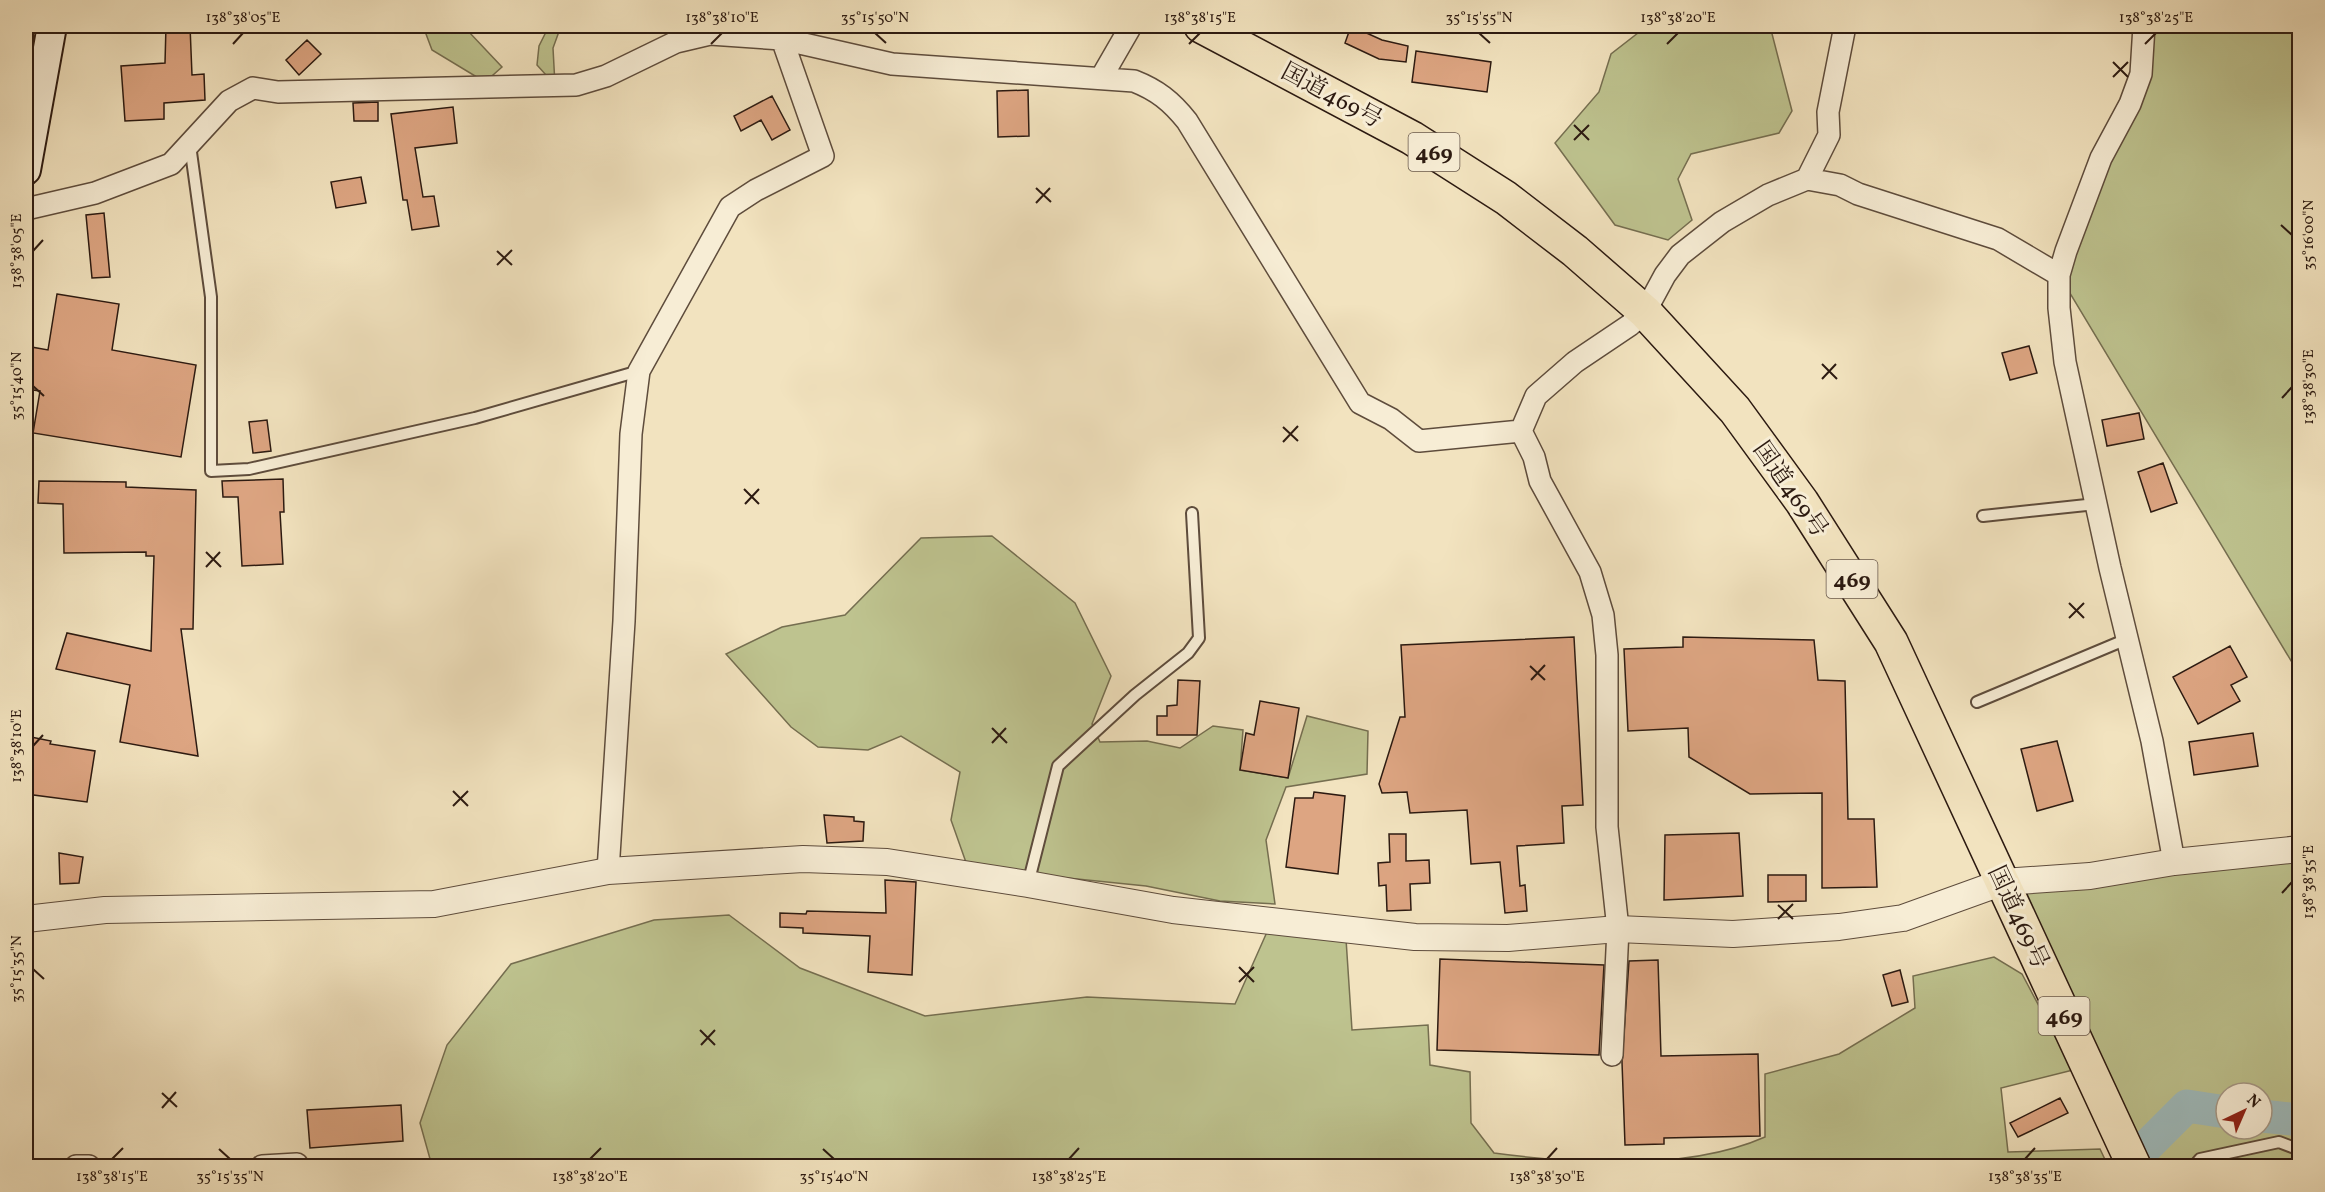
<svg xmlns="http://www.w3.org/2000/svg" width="2325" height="1192" font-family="Vollkorn,'Noto Serif JP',serif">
<rect width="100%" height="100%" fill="#f2e3bf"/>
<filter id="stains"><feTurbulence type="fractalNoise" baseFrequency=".00333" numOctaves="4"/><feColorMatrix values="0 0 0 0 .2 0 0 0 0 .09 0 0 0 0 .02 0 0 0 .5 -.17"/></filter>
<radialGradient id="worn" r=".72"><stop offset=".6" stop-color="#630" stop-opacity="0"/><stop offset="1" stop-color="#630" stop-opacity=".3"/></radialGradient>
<path fill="#bec38f" stroke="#756e50" stroke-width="1.5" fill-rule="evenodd" d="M423,26H467L468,31L502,67L485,82L432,50Z
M549,26H561L553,48L555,85L537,65L539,46Z
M1647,26H1770L1792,111L1779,133L1691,154L1678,179L1692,220L1668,240L1615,225L1555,143L1599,92L1611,54Z
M2138,26H2299V674L2059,275L2141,74Z
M992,536L1075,603L1111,676L1092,724L1100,742L1147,741L1180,748L1213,726L1243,730L1240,770L1288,778L1307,716L1368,731L1367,774L1286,787L1266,840L1275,904L1220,901L1146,886L968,868L951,820L960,772L901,736L868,750L818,747L791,727L726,654L782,627L845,615L921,538Z
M2299,851V1166H2149L2003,882ZM2226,1093H2262V1129H2226Z
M729,915L800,968L925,1016L1087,997L1235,1004L1267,932L1346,939L1352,1030L1428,1025L1430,1065L1470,1072L1471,1123L1494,1153C1576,1164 1688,1171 1765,1137V1074L1839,1054L1915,1008L1913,976L1994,957L2022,974L2073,1070L2001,1088L2008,1152L2100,1149L2108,1166H432L420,1123L447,1045L511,964L654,920Z"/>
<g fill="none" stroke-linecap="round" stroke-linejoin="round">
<path stroke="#9fbbbc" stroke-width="33" d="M2262,1116L2300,1120
M2127,1166L2187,1106L2226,1112"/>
</g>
<path fill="#dda582" stroke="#2c1a11" stroke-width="1.5" d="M166,26H190L192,75L204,74L205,100L164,103V119L125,121L121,66L165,63Z
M1351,26L1382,40L1408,46L1406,62L1379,59L1345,43Z
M307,40L321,54L299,75L286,60Z
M1416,51L1491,62L1487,92L1412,82Z
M1028,90L1029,136L998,137L997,91Z
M772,96L790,130L772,140L761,120L741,131L734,116Z
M378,102V121H354L353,103Z
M453,107L457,143L415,148L423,197L434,196L439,226L412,230L407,200H403L391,114Z
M361,177L366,203L336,208L331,182Z
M104,213L110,277L92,278L86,215Z
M57,294L119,304L112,350L196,365L181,457L33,433L40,391L26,389L31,347L48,350Z
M2029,346L2037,373L2010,380L2002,353Z
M2139,413L2144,439L2107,446L2102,420Z
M267,420L271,451L253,453L249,422Z
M2163,463L2177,503L2151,512L2138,472Z
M283,479L284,512H280L283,564L242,566L238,497H223L222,481Z
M39,481L126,482V487L196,490L193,629H181L198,756L120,742L130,685L56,669L67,633L151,651L154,556H146V552L64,553L63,504L38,503Z
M1574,637L1583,805L1562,806L1564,843L1517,846L1520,886L1525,885L1527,911L1505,913L1500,862L1471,864L1467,810L1410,813L1407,792L1382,793L1379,784L1400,717H1405L1401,645Z
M1683,637L1814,640L1818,680L1845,681L1848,819H1874L1877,887L1822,888V793L1750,794L1689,757L1688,728L1628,731L1624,649L1683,647Z
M2230,646L2247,677L2231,685L2240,701L2198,724L2173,677Z
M1178,680L1200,681L1197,735H1157V716H1167V706L1177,705Z
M1260,701L1299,708L1288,778L1240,770L1246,733L1254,735Z
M2253,733L2258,766L2194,775L2189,742Z
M26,736L51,741L50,744L95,751L87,802L26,794Z
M2057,741L2073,801L2037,811L2021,749Z
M1314,792L1345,796L1338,874L1286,867L1295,798H1313Z
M824,815L854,817V821L864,822L863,841L827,843Z
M1739,833L1743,896L1664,900L1665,835Z
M1389,834H1406V861L1429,860L1430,883L1410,884L1411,910L1387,911L1386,885L1379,886L1378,863L1390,862Z
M59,853L83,857L79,883L60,884Z
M1768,875H1806V901L1768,902Z
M885,880L916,882L912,975L868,972L870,936L803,933V928L780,927V913L806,914L807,911L886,913Z
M1440,959L1604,965L1599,1055L1437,1050Z
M1658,960L1661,1056L1758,1054L1760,1136L1664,1138V1144L1625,1145L1622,1062L1629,961Z
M1900,970L1908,1002L1892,1006L1883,975Z
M2060,1098L2068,1113L2018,1137L2010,1123Z
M401,1105L403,1141L310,1148L307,1110Z"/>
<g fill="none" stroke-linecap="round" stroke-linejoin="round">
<g stroke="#5e4c3c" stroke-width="14">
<path id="service" d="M190,145L211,297V471L249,469L475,418L639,371
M1983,516L2096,504
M1977,702L2127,639
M1028,884L1058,766L1135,695L1188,653L1199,638L1192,513
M2194,1166L2200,1159L2279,1142L2300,1150"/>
</g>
<g stroke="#5e4c3c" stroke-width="24">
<path id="minor" d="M2144,26L2141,74L2130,104L2101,158L2066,251L2059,275V308L2065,362L2110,568L2152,741L2174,862
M1101,78L1131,26
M1807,179L1829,135L1828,112L1845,26
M26,209L95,193L171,164L229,101L253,88L278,92L576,85L606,76L676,42L710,34L782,39L892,64L1134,81C1157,90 1171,101 1187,121L1360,403L1391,419L1419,441L1521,431
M608,871L624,621L631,434L639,371L730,207L756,190L823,156L782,39L786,29
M1612,1055L1618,929L1607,827V655L1603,615L1590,572L1540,481L1534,457L1521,431L1536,396L1575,362L1630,325L1645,312L1665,275L1680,255L1722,222L1768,195L1807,179L1840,185L1858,194L1998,239L2059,275
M76,1166H89
M262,1166L297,1164"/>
</g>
<g stroke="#5e4c3c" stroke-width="28">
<path id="tertiary" d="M26,919L105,910L434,904L608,871L803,859L887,862L1028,884L1173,910L1415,937L1508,938L1618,929L1733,934L1839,927L1903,918L2003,882L2090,876L2174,862L2300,849"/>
</g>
<g stroke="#2c1a11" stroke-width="32">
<path id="secondary" d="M26,170L52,26"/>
</g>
<g stroke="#2c1a11" stroke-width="36">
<path id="trunk" d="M1201,26L1412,138L1506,198L1575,251L1645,312L1735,410L1802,502L1891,642L2134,1166"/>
</g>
<use href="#service" stroke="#f7edd5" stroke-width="10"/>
<use href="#minor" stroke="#f7edd5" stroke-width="21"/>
<use href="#tertiary" stroke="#f7edd5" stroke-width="26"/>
<use href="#secondary" stroke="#f7edd5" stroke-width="28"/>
<use href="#trunk" stroke="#f2e3bf" stroke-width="33"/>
</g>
<path fill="none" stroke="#2c1a11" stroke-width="2" d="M875,33L886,43M1479,33L1490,43M233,44L243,33M711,44L722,33M1189,44L1200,33M1667,44L1678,33M2145,44L2156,33M2113,62L2128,77M2113,77L2128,62M1574,125L1589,140M1574,140L1589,125M1036,188L1051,202M1036,203L1050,188M2281,225L2292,235M33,251L43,240M497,251L512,265M497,265L512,250M1822,364L1837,379M1822,379L1836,364M33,386L44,396M2282,398L2292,387M1283,427L1298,441M1283,442L1298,426M744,489L759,504M745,504L759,489M206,552L221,567M206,567L220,552M2069,603L2084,618M2069,618L2084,603M1530,666L1545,680M1531,680L1545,665M992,728L1007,743M992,743L1006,728M33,746L43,735M453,791L468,806M453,806L468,791M2282,893L2292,882M1778,905L1793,919M1778,919L1793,904M1239,967L1254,982M33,969L44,979M1239,982L1254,967M700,1030L715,1045M701,1045L715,1030M162,1093L177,1107M162,1108L176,1092M219,1149L230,1159M823,1149L834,1159M112,1159L123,1148M590,1159L601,1148M1069,1159L1079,1148M1547,1159L1557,1148M2025,1159L2035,1148"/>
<g text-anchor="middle" stroke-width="6" stroke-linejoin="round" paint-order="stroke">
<g fill="#f7edd5" stroke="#69594c" stroke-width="1.5">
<rect x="1408.5" y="133" width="51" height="38" rx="4.5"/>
<rect x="1826.5" y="560" width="51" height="38" rx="4.5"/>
<rect x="2038.5" y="997" width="51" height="38" rx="4.5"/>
</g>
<g font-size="22" font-weight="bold" fill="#2c1a11">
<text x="1434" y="160">469</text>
<text x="1852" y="587">469</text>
<text x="2064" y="1024">469</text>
</g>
<g font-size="24" fill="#2c1a11" stroke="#f7edd5">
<text transform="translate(1332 95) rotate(28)" y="8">国道469号</text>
<text transform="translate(1791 489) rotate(55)" y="8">国道469号</text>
<text transform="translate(2019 917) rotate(65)" y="8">国道469号</text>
</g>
</g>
<rect width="2325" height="1192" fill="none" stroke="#f2e3bf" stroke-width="66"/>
<g transform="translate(2244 1111) rotate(44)"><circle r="28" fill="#f7edd5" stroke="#a69987" stroke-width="1.5"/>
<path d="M0-4.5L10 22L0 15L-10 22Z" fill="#8f2418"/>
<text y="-9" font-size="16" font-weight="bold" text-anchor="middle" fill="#2c1a11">N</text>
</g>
<rect x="33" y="33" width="2259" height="1126" fill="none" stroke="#2c1a11" stroke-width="2"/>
<g font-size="15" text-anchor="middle" fill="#2c1a11">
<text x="243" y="22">138°38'05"E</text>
<text x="722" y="22">138°38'10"E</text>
<text x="875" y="22">35°15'50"N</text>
<text x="1200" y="22">138°38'15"E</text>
<text x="1479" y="22">35°15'55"N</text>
<text x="1678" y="22">138°38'20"E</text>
<text x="2156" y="22">138°38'25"E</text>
<text transform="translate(2308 235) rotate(-90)" y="5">35°16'00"N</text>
<text transform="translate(16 251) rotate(-90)" y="5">138°38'05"E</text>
<text transform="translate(16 386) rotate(-90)" y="5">35°15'40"N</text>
<text transform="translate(2308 387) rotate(-90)" y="5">138°38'30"E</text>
<text transform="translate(16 746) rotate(-90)" y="5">138°38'10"E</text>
<text transform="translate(2308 882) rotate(-90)" y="5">138°38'35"E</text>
<text transform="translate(16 969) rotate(-90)" y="5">35°15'35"N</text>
<text x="112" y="1181">138°38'15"E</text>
<text x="230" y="1181">35°15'35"N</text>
<text x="590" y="1181">138°38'20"E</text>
<text x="834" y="1181">35°15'40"N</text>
<text x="1069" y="1181">138°38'25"E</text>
<text x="1547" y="1181">138°38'30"E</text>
<text x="2025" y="1181">138°38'35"E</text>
</g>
<rect width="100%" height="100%" filter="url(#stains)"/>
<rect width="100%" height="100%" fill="url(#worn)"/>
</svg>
